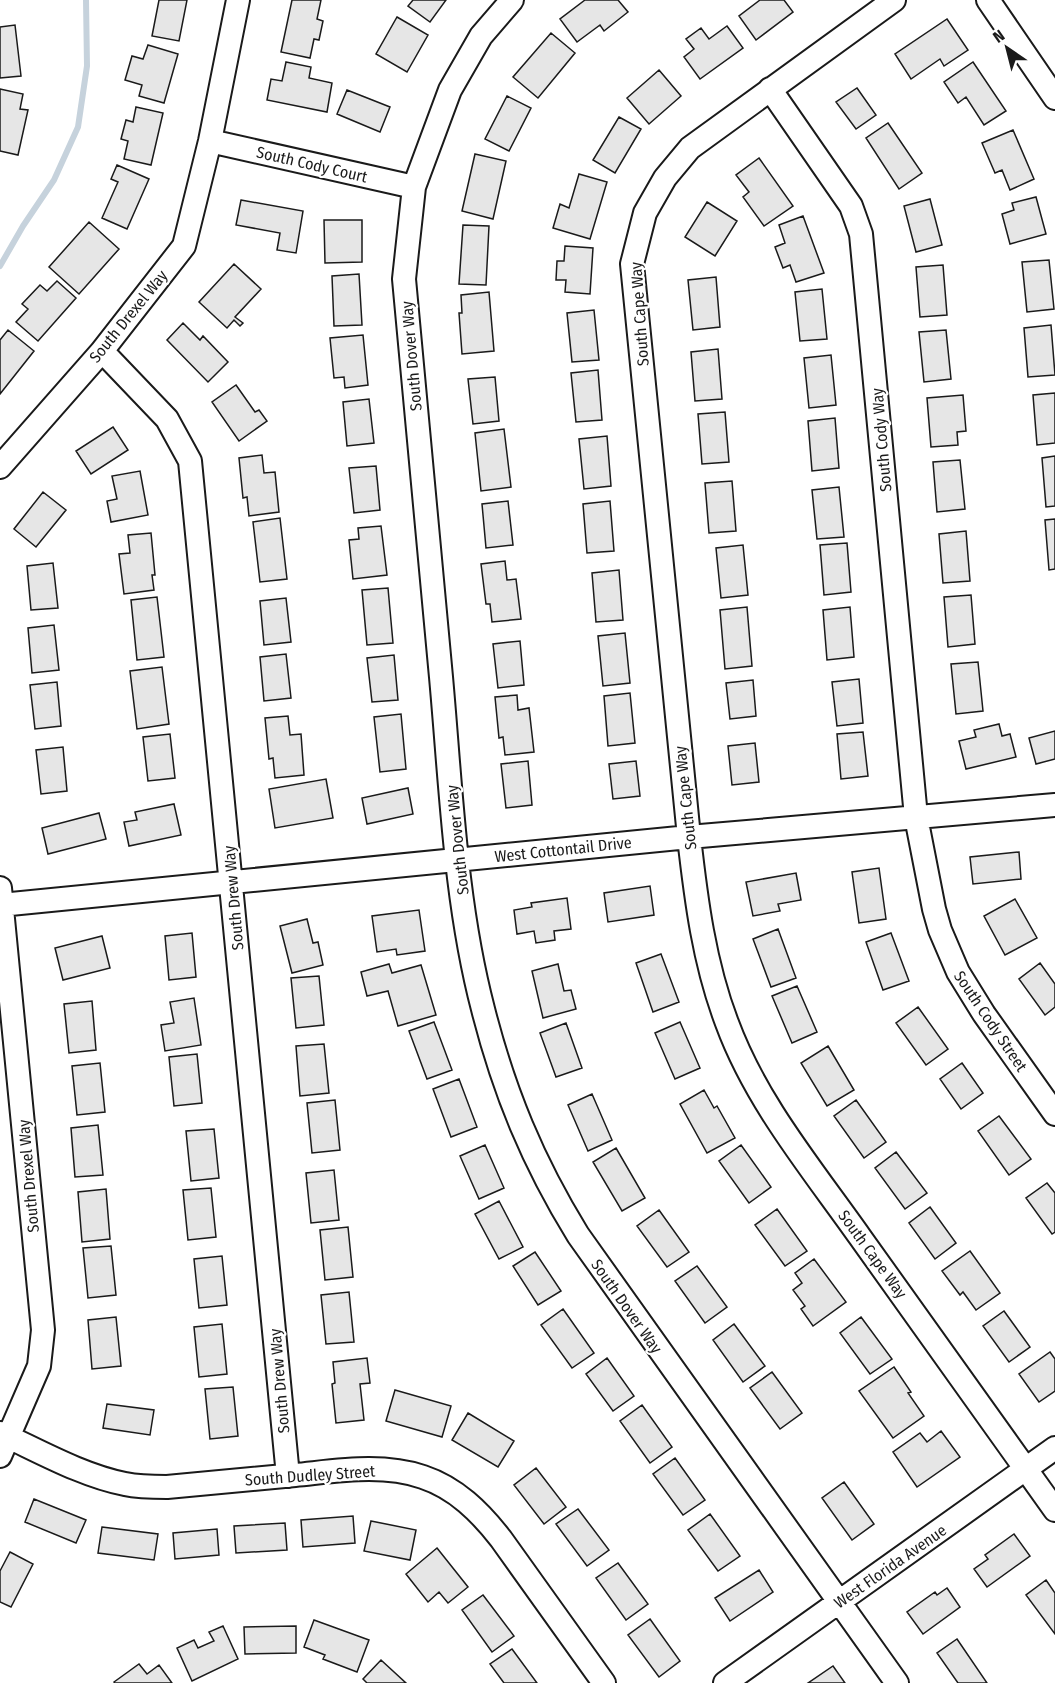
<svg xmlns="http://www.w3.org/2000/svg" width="1055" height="1683" font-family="'Fira Sans Condensed',sans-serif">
<rect width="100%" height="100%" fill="#fff"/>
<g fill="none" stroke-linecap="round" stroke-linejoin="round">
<path stroke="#c6d2dc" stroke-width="6" d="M0,266L23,226L54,180L78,127L87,66L86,0"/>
</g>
<path fill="#e6e6e6" stroke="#1a1a1a" stroke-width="1.5" d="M159,0H187L179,41L152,36Z
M292,0H321L317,19L323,21L319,40L314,39L310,58L281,52Z
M413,0H446L430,22L408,6Z
M585,0H618L628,12L604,31L600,25L577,42L560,19Z
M760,0H784L793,12L756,40L739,16Z
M397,17L428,35L407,72L376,54Z
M947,19L968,50L944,66L940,59L911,79L895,54Z
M15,25L21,76L0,78V27Z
M727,26L743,48L700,79L684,57L694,49L686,39L701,28L709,39Z
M551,33L575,53L538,98L513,77Z
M148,45L178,54L164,103L139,96L142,85L125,80L132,56L143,59Z
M286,62L311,67L309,78L332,83L327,112L267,100L271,79L282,81Z
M973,62L1006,111L984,125L966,97L958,103L944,82Z
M659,70L681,96L649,124L627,98Z
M857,88L876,115L856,129L836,102Z
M0,89L23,94L20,109L28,110L18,155L0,151Z
M347,90L390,107L380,132L337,114Z
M507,96L531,108L509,151L485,139Z
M136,107L163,113L151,165L124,159L128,141L121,139L126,120L133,122Z
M619,117L641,129L615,173L593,160Z
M888,123L922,173L899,189L866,138Z
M1013,130L1034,179L1010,190L1002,170L995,173L982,143Z
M475,154L506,161L493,219L462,211Z
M759,158L793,206L764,226L743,197L749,192L736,175Z
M117,165L149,179L127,229L102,218L118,182L111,179Z
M579,174L607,182L590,239L553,228L560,204L569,208Z
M1036,197L1046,234L1010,244L1002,214L1014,210L1012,203Z
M930,199L942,245L916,252L904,206Z
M241,200L303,211L296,253L277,250L280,233L236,225Z
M707,202L737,221L715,256L685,237Z
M803,216L824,273L796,282L790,265L783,268L775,247L785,243L779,225Z
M324,220H362V262L325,263Z
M89,222L119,249L79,294L49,267Z
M463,225L489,226L486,285L459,284Z
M565,246L593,248L590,294L565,292L566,280H556L557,261H564Z
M1049,260L1054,309L1027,312L1022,262Z
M234,264L261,289L235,317L243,323L240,326L234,320L227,328L199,302Z
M943,265L947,315L920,317L916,267Z
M359,274L362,325L334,326L332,276Z
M716,277L720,327L693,330L688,280Z
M57,281L76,298L38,341L16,322L28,309L22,304L40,285L47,291Z
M822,289L827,339L800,341L795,292Z
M489,292L494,351L462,354L459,313H462L461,295Z
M594,310L599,360L572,362L567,313Z
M183,323L200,340L203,336L228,362L208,382L167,340Z
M1051,325L1055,375L1028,377L1024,328Z
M8,330L34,351L0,394V340Z
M946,330L951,379L924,382L919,332Z
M363,335L368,385L345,388L344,377L334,378L330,338Z
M718,349L722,399L695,401L691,352Z
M831,355L836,405L809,408L804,358Z
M598,370L602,420L576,422L571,373Z
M495,377L499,421L473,424L468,379Z
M236,385L255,412L259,410L267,421L239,441L212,402Z
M1055,393V443L1037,445L1033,395Z
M963,395L966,431L957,432L958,445L931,447L927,398Z
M369,399L374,443L347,446L343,402Z
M725,412L729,462L702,464L698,414Z
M835,418L839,468L812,471L808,421Z
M113,427L128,450L91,474L76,451Z
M504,429L511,487L481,491L475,433Z
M607,436L611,486L584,489L579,439Z
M262,455L264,473L275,472L279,512L249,516L247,497L243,498L239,458Z
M1055,456V506L1046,507L1042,458Z
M960,460L965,509L937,512L933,462Z
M376,466L380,510L354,513L349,468Z
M140,471L148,515L111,522L107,501L117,499L112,476Z
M732,481L736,531L709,533L705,483Z
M839,487L844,537L817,539L812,490Z
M43,492L66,510L36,547L14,529Z
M508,501L513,545L486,548L482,504Z
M610,501L614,551L587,553L583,504Z
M280,518L287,579L260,582L253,522Z
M1055,519V569L1049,570L1045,520Z
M381,526L387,575L353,579L349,540L359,539L358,528Z
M966,531L970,581L943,583L939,534Z
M151,533L155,575H152L154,590L124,594L119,554L130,553L128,535Z
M847,543L851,592L824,595L820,545Z
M743,545L748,595L721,598L716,548Z
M505,561L507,580L516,579L521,619L492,622L490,604H486L481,564Z
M53,563L58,608L31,610L27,566Z
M619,570L623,620L596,622L592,573Z
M388,588L393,643L367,645L362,590Z
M971,595L975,644L948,647L944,597Z
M157,597L164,657L137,660L131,600Z
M286,598L291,642L264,645L260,601Z
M747,607L752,666L725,669L720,610Z
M850,607L854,657L827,660L823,610Z
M54,625L59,670L32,673L28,628Z
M625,633L630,683L603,686L598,636Z
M520,641L524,685L498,688L493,644Z
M286,654L291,698L264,701L260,657Z
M394,655L398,700L372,702L367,658Z
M978,662L983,711L956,714L951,664Z
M162,667L169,724L137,729L130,671Z
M859,679L863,723L837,726L832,682Z
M753,680L756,716L730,719L726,683Z
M57,682L61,726L35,729L30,685Z
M630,693L635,743L608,746L604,696Z
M517,695L518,710L529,708L534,752L505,755L503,737L499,738L495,697Z
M401,714L406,769L380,772L374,717Z
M288,716L290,735L301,734L304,775L275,778L273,758L269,759L265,718Z
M999,724L1002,736L1010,734L1016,757L966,769L959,741L976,737L974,730Z
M1055,731V759L1036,764L1029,738Z
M863,732L868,776L841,779L837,734Z
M170,734L175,778L148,781L143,737Z
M755,743L759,782L732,785L728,746Z
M63,747L67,791L41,794L36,750Z
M528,761L532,805L506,808L501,764Z
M636,761L640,796L613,799L609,764Z
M326,779L333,818L275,828L269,789Z
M408,788L413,814L367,824L362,798Z
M174,804L181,835L129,846L124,822L137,820L135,812Z
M99,813L106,839L48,854L42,828Z
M1019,852L1021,879L973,884L970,857Z
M879,868L886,919L859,923L852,872Z
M796,873L801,900L778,904L780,911L753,916L746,882Z
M650,886L654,915L608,922L604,893Z
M567,898L571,929L554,931L555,940L536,943L534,931L517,934L514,910L532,907L531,903Z
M1015,899L1037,938L1005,955L984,916Z
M419,910L425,951L397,955L396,949L377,952L372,916Z
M307,919L313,943L318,942L323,965L292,973L280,926Z
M778,929L796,978L771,987L753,939Z
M192,933L196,977L169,980L165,936Z
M891,933L909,981L883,990L866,942Z
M102,936L110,968L63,980L55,948Z
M661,954L679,1002L653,1012L636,963Z
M1040,963L1055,984V1007L1045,1015L1019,979Z
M389,964L392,973L421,965L436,1015L398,1026L388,991L367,996L361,972Z
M558,964L564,991L571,990L576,1009L543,1018L532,971Z
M319,976L324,1025L296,1028L291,978Z
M797,986L817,1032L792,1043L772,996Z
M194,998L201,1045L165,1051L161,1025L174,1023L170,1002Z
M92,1001L96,1050L69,1053L64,1004Z
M918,1007L948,1049L926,1065L896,1023Z
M434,1022L452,1070L427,1079L409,1031Z
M680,1022L700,1068L675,1079L655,1033Z
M566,1023L582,1068L556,1077L540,1033Z
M324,1044L329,1093L300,1096L296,1046Z
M828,1046L854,1090L827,1106L801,1063Z
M197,1054L202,1103L174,1106L169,1057Z
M100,1063L105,1112L77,1115L72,1066Z
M962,1063L983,1093L961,1109L940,1079Z
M459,1079L477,1127L451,1137L433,1089Z
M704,1090L714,1108L717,1106L735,1138L707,1153L680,1104Z
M592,1094L612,1140L588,1151L568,1105Z
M335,1100L340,1150L312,1153L307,1103Z
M856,1100L886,1142L864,1158L834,1116Z
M999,1116L1031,1159L1009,1175L978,1131Z
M98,1125L103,1175L75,1177L71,1128Z
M214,1129L219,1178L191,1181L186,1131Z
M485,1145L504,1188L479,1199L460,1156Z
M741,1145L771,1187L749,1203L719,1161Z
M616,1148L645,1198L622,1211L593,1162Z
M896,1152L927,1193L905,1209L875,1168Z
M334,1170L339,1220L311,1223L306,1173Z
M1047,1183L1055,1193V1232L1052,1234L1026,1198Z
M211,1188L216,1237L188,1240L183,1190Z
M106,1189L110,1239L82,1242L78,1192Z
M499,1201L523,1247L499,1259L475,1214Z
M930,1207L956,1243L935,1259L909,1223Z
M777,1209L807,1251L785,1266L755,1225Z
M659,1210L689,1252L667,1267L637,1226Z
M348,1227L353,1277L325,1280L320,1230Z
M111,1246L116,1295L88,1298L83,1248Z
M970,1251L1000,1293L976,1310L963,1292L960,1295L942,1271Z
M535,1252L561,1291L538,1305L513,1266Z
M222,1256L227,1305L199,1308L194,1259Z
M814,1259L846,1302L813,1326L801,1309L805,1306L793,1290L802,1283L795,1273Z
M697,1266L727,1307L705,1323L675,1281Z
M349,1292L354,1342L326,1344L321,1295Z
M563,1309L594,1353L572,1368L541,1325Z
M1004,1311L1030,1347L1009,1362L983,1326Z
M116,1317L121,1366L92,1369L88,1320Z
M861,1317L892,1359L870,1374L840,1333Z
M222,1324L227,1374L199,1377L194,1327Z
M734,1324L765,1366L743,1382L713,1340Z
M1050,1352L1055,1359V1391L1039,1402L1019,1374Z
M367,1358L370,1383L360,1384L364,1420L336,1423L332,1384L335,1383L333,1362Z
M607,1358L634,1396L613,1411L586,1374Z
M894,1367L911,1392L908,1393L924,1416L893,1438L859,1391Z
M772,1372L802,1413L780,1429L750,1388Z
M233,1387L238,1436L210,1439L205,1389Z
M395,1390L451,1406L442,1437L386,1421Z
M107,1404L154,1410L150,1435L103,1428Z
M642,1405L672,1447L650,1463L620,1421Z
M468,1413L514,1441L498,1467L452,1440Z
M941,1431L960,1457L917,1487L893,1452L920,1433L927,1442Z
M675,1458L705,1500L683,1515L653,1474Z
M536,1468L566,1507L544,1524L514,1485Z
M844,1482L874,1524L852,1540L822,1498Z
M34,1499L86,1520L76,1543L25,1522Z
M578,1509L609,1550L587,1566L556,1524Z
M710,1514L740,1556L718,1571L688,1530Z
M353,1516L355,1543L303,1547L301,1520Z
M371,1521L416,1530L410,1560L364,1551Z
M285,1523L287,1550L236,1553L234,1526Z
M102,1527L158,1534L154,1560L98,1553Z
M217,1529L219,1555L175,1559L173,1533Z
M1014,1534L1030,1556L987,1587L974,1569L988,1559L985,1555Z
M437,1548L468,1587L448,1603L439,1592L428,1602L406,1574Z
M10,1552L33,1564L11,1607L0,1602V1571Z
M618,1563L648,1604L626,1620L596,1578Z
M759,1570L773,1592L730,1621L715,1598Z
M1046,1580L1055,1593V1634L1026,1595Z
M947,1588L960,1607L923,1634L907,1612L935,1592L937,1595Z
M483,1595L514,1636L492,1652L462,1610Z
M650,1619L680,1661L659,1677L628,1635Z
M314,1620L369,1640L357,1672L323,1659L325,1655L304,1647Z
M223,1626L238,1659L192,1681L177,1648L194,1640L198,1648L214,1641L209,1632Z
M296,1626V1653L245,1654L244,1627Z
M957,1639L987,1683H958L937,1653Z
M512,1649L537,1683H504L490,1664Z
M381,1660L406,1683H367L363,1679Z
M139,1664L147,1674L159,1665L172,1683H115L114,1682Z
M833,1666L845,1683H808Z"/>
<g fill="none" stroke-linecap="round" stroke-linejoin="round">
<g stroke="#1a1a1a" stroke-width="26">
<path id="minor" d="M512,0L481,36L450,90L414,187L404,279C416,412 429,544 441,677C451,787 455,902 483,1009C504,1092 533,1162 578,1235L897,1683
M894,0L690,148L665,178L645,213L632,264L689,837C696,899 704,963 727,1023C756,1102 812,1169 860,1237C925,1328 990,1419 1055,1510
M988,0L1055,98
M770,89L851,206L861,234L916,817L934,909L940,930L958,972L984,1014L1055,1114
M210,141L414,187
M102,351L167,419L190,461L288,1476
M0,467L102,351L184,246L210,141L238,0
M0,888L43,1330L39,1366L0,1456
M0,905L689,837L1055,805
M0,1433C39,1451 83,1476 125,1484C139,1487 153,1487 167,1487C209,1483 252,1479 295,1475C337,1471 382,1463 423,1477C456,1488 480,1512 501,1539L604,1683
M725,1683L1055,1448"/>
</g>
<use href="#minor" stroke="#fff" stroke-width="22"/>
</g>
<g text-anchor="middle" stroke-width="4.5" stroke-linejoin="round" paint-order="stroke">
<g font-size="16" fill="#1a1a1a" stroke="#fff">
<text transform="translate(312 164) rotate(13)" y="6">South Cody Court</text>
<text transform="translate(639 314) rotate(-94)" y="6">South Cape Way</text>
<text transform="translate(128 316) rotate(-51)" y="6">South Drexel Way</text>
<text transform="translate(411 356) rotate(-95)" y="6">South Dover Way</text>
<text transform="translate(881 440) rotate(-95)" y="6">South Cody Way</text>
<text transform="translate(685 798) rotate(-96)" y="6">South Cape Way</text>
<text transform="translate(457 840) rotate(-96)" y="6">South Dover Way</text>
<text transform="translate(563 849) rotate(-6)" y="6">West Cottontail Drive</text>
<text transform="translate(233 898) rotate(-95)" y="6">South Drew Way</text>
<text transform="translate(991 1021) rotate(56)" y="6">South Cody Street</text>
<text transform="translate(28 1176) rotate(-95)" y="6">South Drexel Way</text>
<text transform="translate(873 1254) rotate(54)" y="6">South Cape Way</text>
<text transform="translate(627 1306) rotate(55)" y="6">South Dover Way</text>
<text transform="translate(279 1381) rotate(-95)" y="6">South Drew Way</text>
<text transform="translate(310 1475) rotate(-4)" y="6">South Dudley Street</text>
<text transform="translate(890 1566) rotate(-35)" y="6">West Florida Avenue</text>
</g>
</g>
<g transform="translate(1007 48) rotate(325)" stroke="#ffffff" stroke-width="4.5" paint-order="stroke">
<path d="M0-4.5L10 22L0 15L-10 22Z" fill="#1a1a1a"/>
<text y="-9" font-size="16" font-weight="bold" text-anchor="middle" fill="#1a1a1a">N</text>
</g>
</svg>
